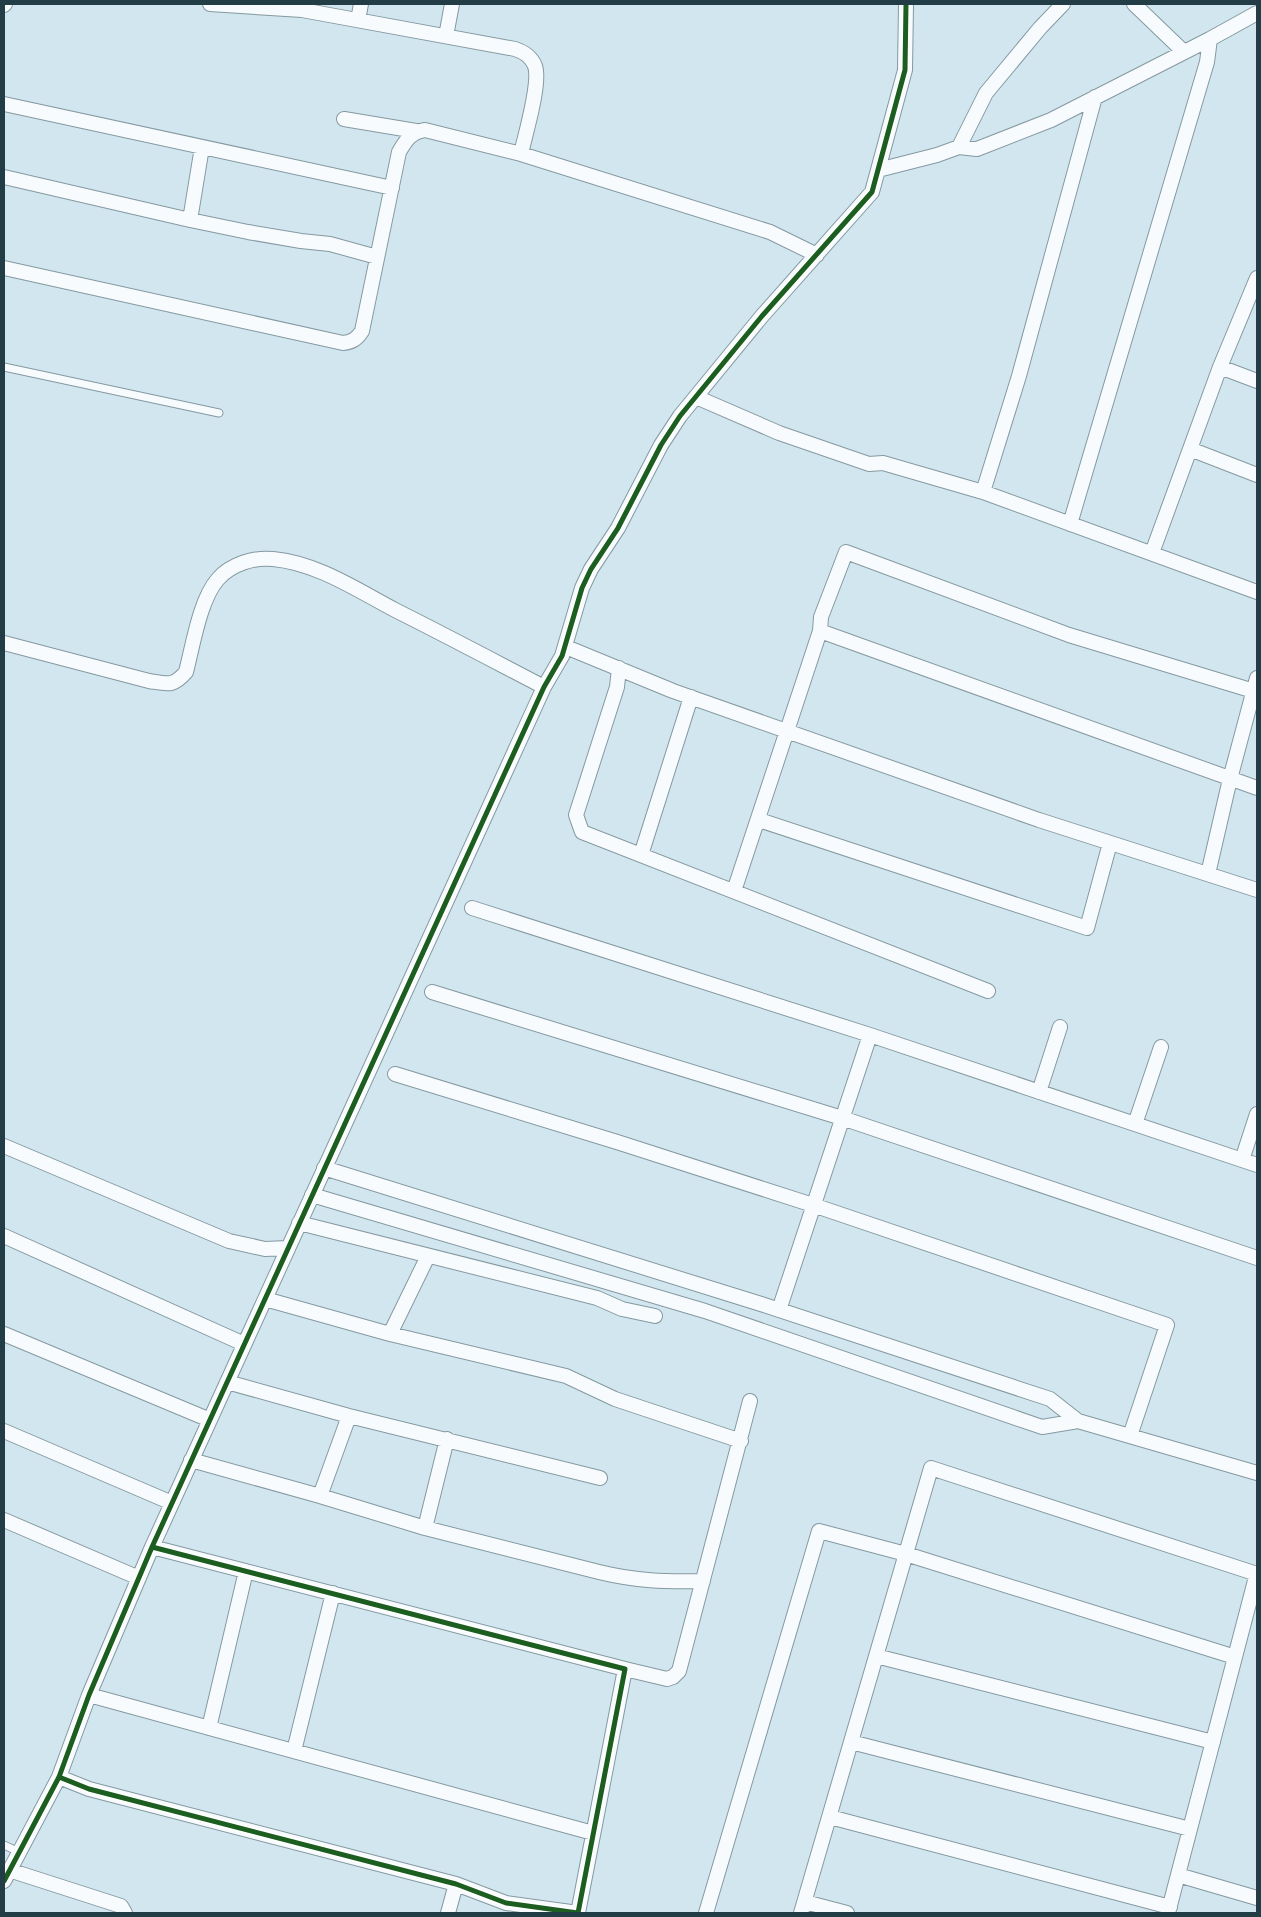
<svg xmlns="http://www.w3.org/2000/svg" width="1261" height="1917" font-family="'Space Grotesk',sans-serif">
<rect width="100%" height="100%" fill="#d2e6ef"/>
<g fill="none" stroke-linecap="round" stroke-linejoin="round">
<g stroke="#8499a1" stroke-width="9">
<path id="service" d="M4,367L219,413
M4,1845L19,1852"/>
</g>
<g stroke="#8499a1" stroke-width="16">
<path id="minor" d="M210,4L302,10L515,49C524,52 531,56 535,66C541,83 525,135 521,154
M1134,4L1184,52
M4,5L5,4
M358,20L361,4
M446,36L452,4
M4,104L392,188
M344,119L416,131
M959,147L986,93L1040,28L1063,4
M878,170L937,155L959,147L977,149L1051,120L1210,39L1257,13
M4,177L190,220L248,232L301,241L330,244L377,257
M190,220L202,147
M4,268L343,343C352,342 357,339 362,331L399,152C406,140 411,132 425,130L521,154L770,232L817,255
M1220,367L1257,381
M696,397L779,433L869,464L883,463L983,492L1257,592
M1190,449L1257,475
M983,492L1019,376L1095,97
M1070,524L1207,62L1210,39
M1152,553L1220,367L1257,278
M820,631L1257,788
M4,643L149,681C168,684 173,687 186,672C193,645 200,599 218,579C231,564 254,557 273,559C317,563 357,590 395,610C445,635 494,661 544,687
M566,647L673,691L1039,820L1257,890
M619,668L617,687L576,815L582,832L988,991
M759,820L1087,928L1110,843
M641,855L691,697
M1208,874L1230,779L1257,678
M734,891L820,631L821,617L846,552L1069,635L1257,692
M472,908L870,1035L1257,1165
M432,992L842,1118L1257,1258
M395,1074L617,1142L813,1205L1167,1325L1130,1436
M1039,1092L1060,1027
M1135,1124L1161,1047
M4,1146L229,1241L265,1249L288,1248
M1242,1160L1257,1114
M324,1168L761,1304L1050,1399L1078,1421L1257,1473
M312,1195L705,1311L1042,1427L1078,1421
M299,1223L597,1298L622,1309L655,1316
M4,1236L244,1344
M265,1299L390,1334L566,1376L615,1399L741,1441
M779,1310L870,1035
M4,1334L210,1420
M390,1334L428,1256
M227,1382L349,1416L600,1478
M4,1431L172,1503
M191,1460L320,1496L425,1528L599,1572C636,1581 665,1582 703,1581
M320,1496L349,1416
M4,1520L139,1578
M425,1528L447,1439
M876,1656L1213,1742
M625,1669L667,1679L673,1677L679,1671L750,1401
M89,1695L593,1833
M209,1728L246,1571
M851,1742L1190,1829
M294,1751L333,1593
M59,1777L89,1789L456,1884L506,1903L578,1913L625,1669L152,1547
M830,1817L1170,1907
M9,1870L121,1906L125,1913
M1178,1875L1257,1898
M4,1881L59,1777L89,1695L152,1547L544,687L562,656L582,588L591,569L618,528L661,445L680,416L762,316L872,192L905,70L906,4
M805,1902L847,1913
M448,1913L456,1884
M706,1913L819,1531L906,1554L1235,1657
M801,1913L931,1468L1257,1574
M1168,1913L1257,1573"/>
</g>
<use href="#service" stroke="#f8fbfd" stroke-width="7"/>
<use href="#minor" stroke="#f8fbfd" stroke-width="14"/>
<g stroke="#fff" stroke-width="8">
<path id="cycleway" d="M59,1777L89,1789L456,1884L506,1903L578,1913L625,1669L152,1547
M4,1881L59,1777L89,1695L152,1547L544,687L562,656L582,588L591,569L618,528L661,445L680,416L762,316L872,192L905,70L906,4"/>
</g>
<use href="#cycleway" stroke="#1b5e20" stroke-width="5"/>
</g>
<rect width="1261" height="1917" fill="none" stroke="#233d47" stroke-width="10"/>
</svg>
